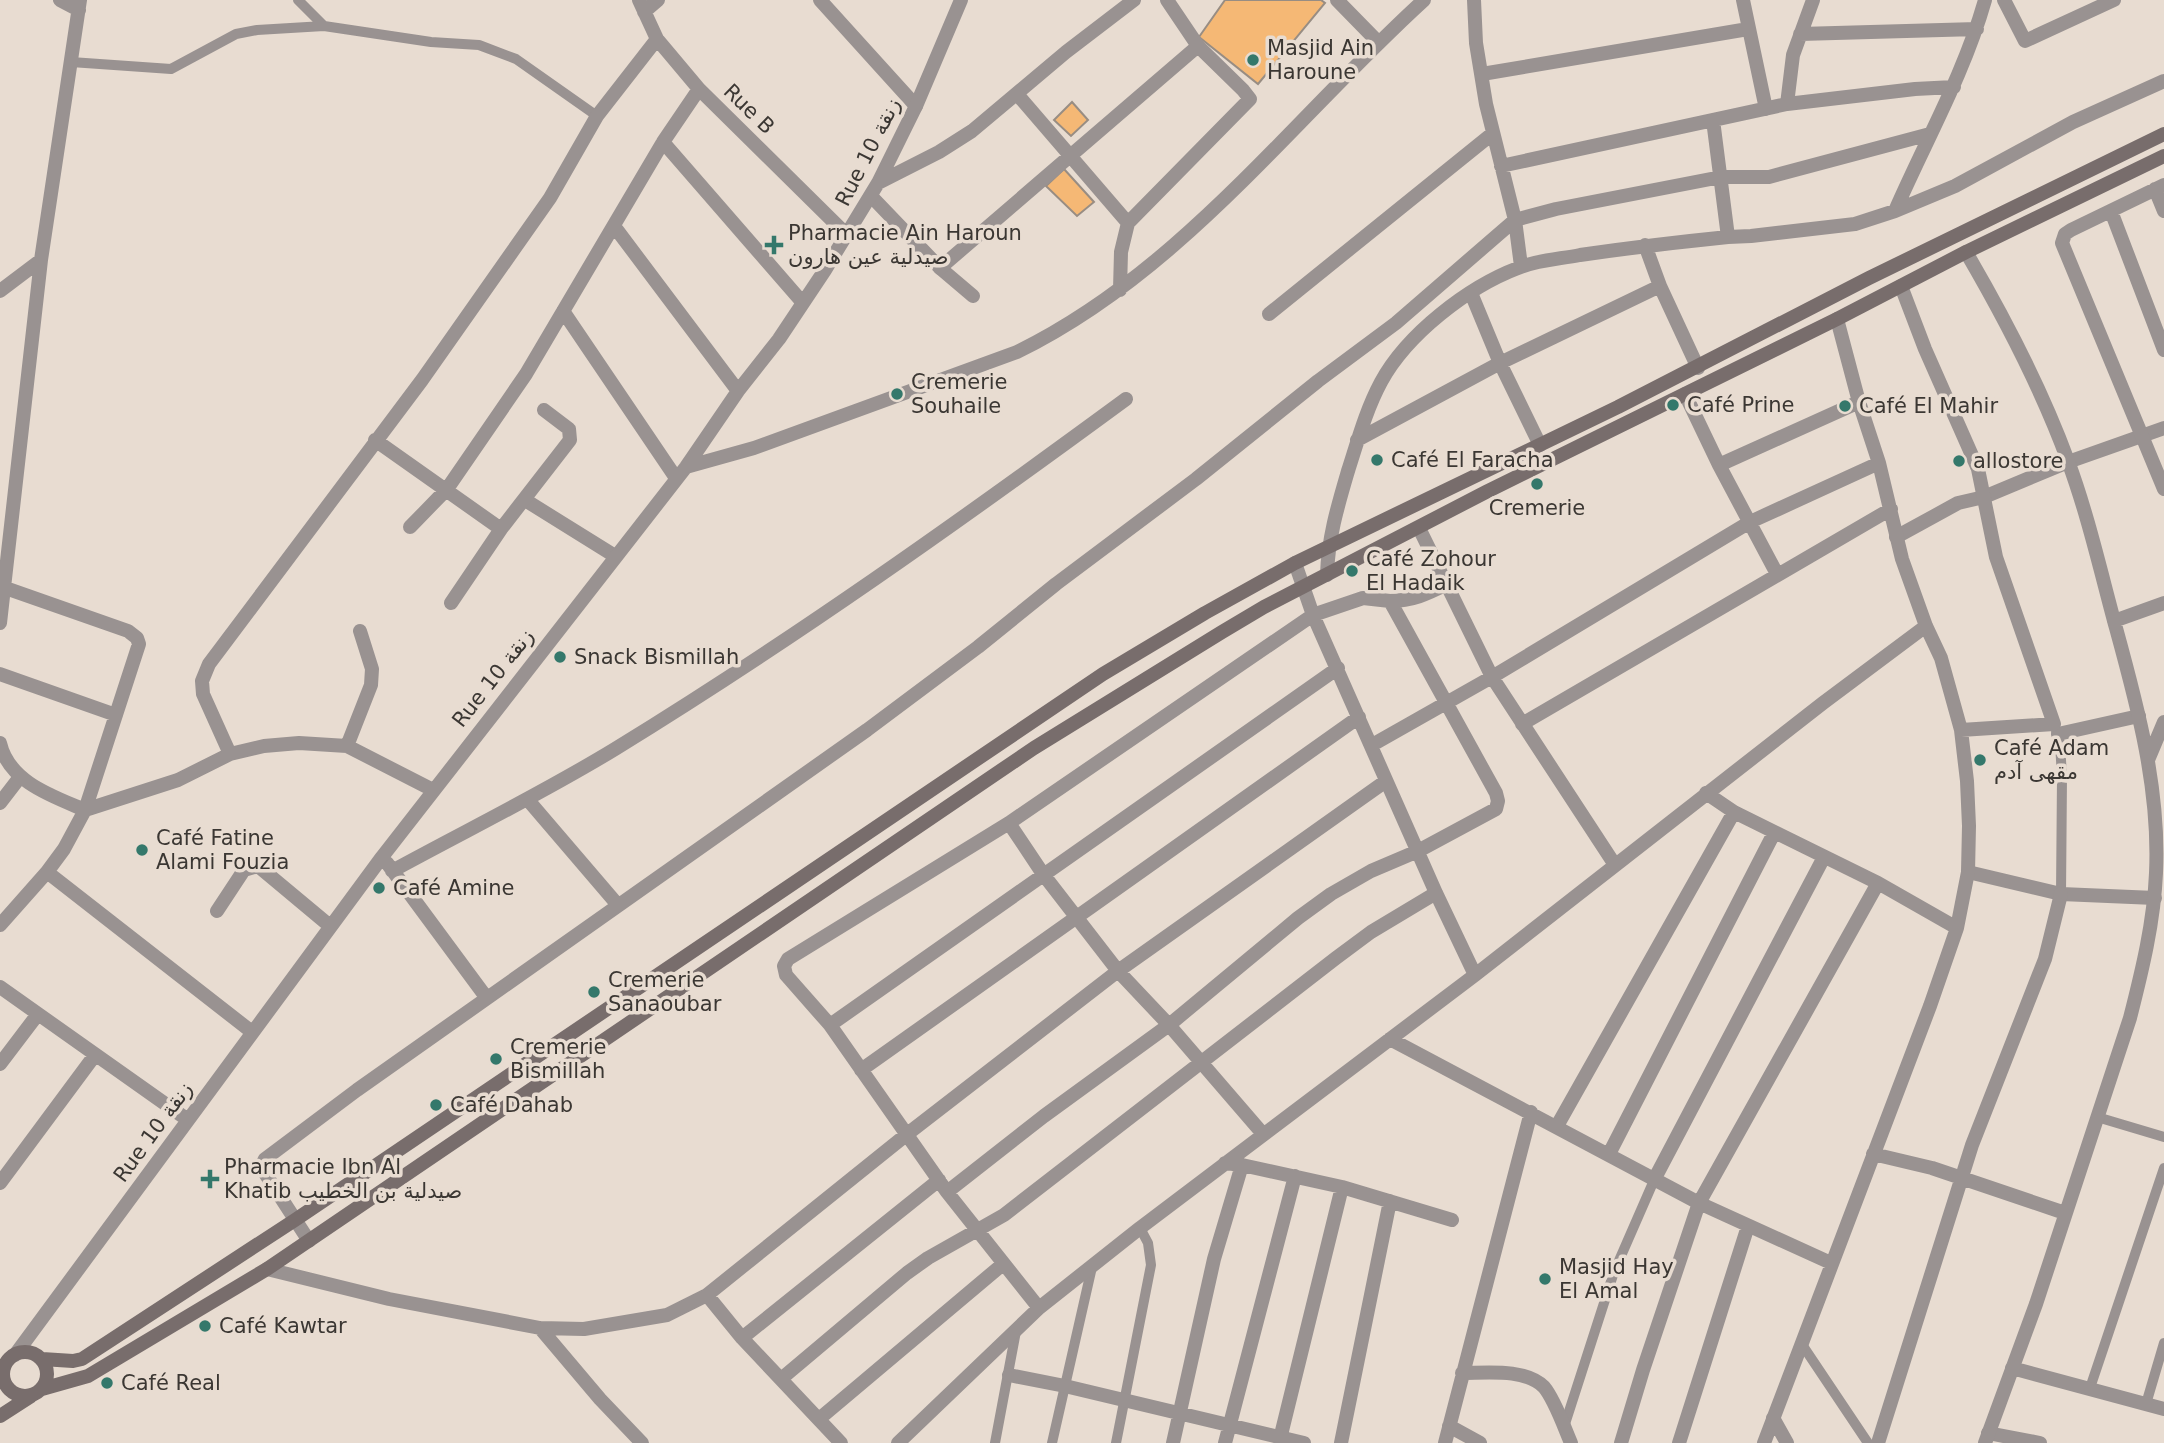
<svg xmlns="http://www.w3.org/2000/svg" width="2164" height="1443" font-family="'DejaVu Sans',Vazirmatn,sans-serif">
<rect width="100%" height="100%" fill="#e8dcd1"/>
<path fill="#f5b875" stroke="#988d83" stroke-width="2" d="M1225,0H1321L1325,3L1258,84L1199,37Z
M1072,102L1088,120L1071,136L1054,120Z
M1064,169L1094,202L1077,216L1046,186Z"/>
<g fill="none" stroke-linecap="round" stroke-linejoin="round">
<path stroke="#999291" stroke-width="10" d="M298,0L324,26L431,42L479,45L516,59L597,116
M71,62L171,69L236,34L257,30L324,26
M2056,730L2060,743L2062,777L2061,894
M2097,1117L2164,1137
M1801,1343L1868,1443
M2090,1388L2164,1168
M2146,1404L2164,1343
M1564,1427L1614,1272L1655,1178
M995,1443L1016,1331
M1052,1443L1092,1267
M1116,1443L1151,1265L1148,1243L1140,1228"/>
<path stroke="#999291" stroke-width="14" d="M820,0L916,106
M871,196L940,268L973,296
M525,500L615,556
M1896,537L1958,503L1984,497L2068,462L2164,428
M2058,734L2139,716
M1968,872L2061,894L2155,898
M1988,1433L2040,1443"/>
<path stroke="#999291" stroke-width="14" d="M60,0L79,10
M639,0L657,39L699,89L847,235
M1337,0L1378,42
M1474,0L1476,43L1486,104L1515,220L1521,266
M1743,0L1766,109
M2004,0L2025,41L2114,0
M644,12L658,0
M1800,34L1977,29
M1482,74L1748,29
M1017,94L1128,223
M1787,104L1793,55L1813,0
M1713,120L1728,237L1751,236L1855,224L1895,211L1955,186L2073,122L2164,81
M663,142L803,303
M1501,166L1787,104L1915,89L1954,87
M878,183L939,152L972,131L1066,52L1134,0
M2164,185L2071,230L2065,234L2062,243L2164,489
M2155,189L2164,211
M1895,211C1926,140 1964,74 1985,0
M2111,211L2164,350
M614,226L738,391
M1645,245L1660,286L1698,368
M1966,252C2004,317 2042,390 2068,461C2088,515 2101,573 2116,628C2138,708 2160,790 2156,873C2154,922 2142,971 2130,1018L2036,1304L1985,1443
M940,268L1198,46
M1901,286L1925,349L1978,469L1996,557L2054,724L1961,730
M1120,290L1121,252L1128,223L1250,99L1243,90L1198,46L1167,0
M0,291L41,260
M1471,293L1500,363L1540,445
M563,311L676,478
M1269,314L1492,134
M1685,394L1719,465L1777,574
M375,440L501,529
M1357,440L1500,363L1660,286
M1719,465L1859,402
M686,467L754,448L1017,352C1181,272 1292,120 1424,0
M410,527L447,489L526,374L663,142L699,89
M1419,528L1492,677L1615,865
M1295,563L1313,615L1436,893L1475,975
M1327,575C1328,538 1338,505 1348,471C1358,440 1366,410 1381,382C1407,334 1468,287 1518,268C1537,260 1560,259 1580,255C1629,248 1678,242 1728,237
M0,586L128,631L137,638L139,644L85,810L64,849L47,872L0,925
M1390,601C1412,601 1427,594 1447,584
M451,603L501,529L570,440L569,429L544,410
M2114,621L2164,603
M0,623L41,260L80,0
M0,674L116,715
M1522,724L1891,509
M0,743C9,782 52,796 85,810L178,780L230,754L264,746L299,743L347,746L433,790
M1372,745L1492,677L1750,522L1879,463
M347,746L371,685L372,669L360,631
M230,754L203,694L202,681L209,664L422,380L550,198L597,116L657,39
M2148,760L2164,722
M1706,793L1734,812L1878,883L1957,928
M528,800L617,904
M0,803L20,777
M1009,823L1043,874L1118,971L1169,1025L1263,1134
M387,863L486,997
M392,871C467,830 543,793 615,749C791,641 960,521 1126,399
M47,872L252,1032
M217,911L244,870L258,866L330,926
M0,987L188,1120
M830,1025L1338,668
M1390,1039L1699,1203L1831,1263
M0,1064L38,1014
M861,1070L1359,717
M1557,1126L1734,812
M1609,1154L1774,833
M1873,1154L1932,1168L2065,1213
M1242,1165L1342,1187L1452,1220
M1655,1178L1824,857
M0,1183L95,1055
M947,1192L1044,1116L1169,1025L1298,918L1331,894L1371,871L1418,851L1496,809L1498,801L1496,793L1390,601L1363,598L1313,615L1009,823L788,959L784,966L786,975L830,1025L947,1192L1039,1308
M309,1241L261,1167L265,1159L357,1090L867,730L978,647L1056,584L1196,479L1318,381L1396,323L1515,220L1556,209L1721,177H1769L1930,134
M267,1269L389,1299L540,1328L584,1329L667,1315L707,1295L906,1135L1118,971L1386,781
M707,1295L742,1338L841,1443
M540,1328L600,1399L642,1443
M742,1338L939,1180
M15,1355L382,857L686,467L738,391L779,339L825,270L878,183L916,106L961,0
M2012,1368L2164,1409
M1462,1373C1486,1373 1525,1368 1544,1387C1555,1400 1564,1427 1571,1443
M1009,1375L1065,1386L1304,1443
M781,1379L907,1273L928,1258L1004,1215L1336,958L1371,932L1436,893
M1773,1418L1787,1443
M819,1419L1003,1264
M1449,1426L1480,1443
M898,1443L1039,1308L1140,1228L1475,975L1823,703L1926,626
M1173,1443L1214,1259L1242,1165L1225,1163
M1225,1443L1295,1176
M1279,1443L1342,1187
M1341,1443L1390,1201
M1445,1443L1531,1112
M1621,1443L1643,1370L1699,1203L1878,883
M1679,1443L1748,1226
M1764,1443L1930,1006L1957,928L1968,872L1969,826L1967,781L1961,730L1941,658L1926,626L1902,559L1879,463L1859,402L1837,319
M1878,1443L1972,1145L2045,959L2061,894"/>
<path stroke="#786d6c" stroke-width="14" d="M3 1374a22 22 0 1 1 44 0a22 22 0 1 1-44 0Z
M42,1359L73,1361L82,1359L295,1220L1103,674L1205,613L1295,563L1618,407L1869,278L2164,134
M42,1389L88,1376L267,1269L1034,748L1222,632L1264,607L1486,492L1837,319L1966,252L2164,156
M0,1416L31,1396"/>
</g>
<g fill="#34786b" stroke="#e8dcd1" stroke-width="2.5">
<circle cx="1253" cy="60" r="7"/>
<path d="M770.5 234.5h7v7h7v7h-7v7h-7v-7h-7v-7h7z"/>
<circle cx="897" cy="394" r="7"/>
<circle cx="1673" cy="405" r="7"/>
<circle cx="1845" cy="406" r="7"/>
<circle cx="1377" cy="460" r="7"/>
<circle cx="1959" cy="461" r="7"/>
<circle cx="1537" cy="484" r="7"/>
<circle cx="1352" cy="571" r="7"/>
<circle cx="560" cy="657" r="7"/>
<circle cx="1980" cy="760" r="7"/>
<circle cx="142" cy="850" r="7"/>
<circle cx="379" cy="888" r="7"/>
<circle cx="594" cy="992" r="7"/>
<circle cx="496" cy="1059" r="7"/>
<circle cx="436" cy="1105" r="7"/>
<path d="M206.5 1168.5h7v7h7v7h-7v7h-7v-7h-7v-7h7z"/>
<circle cx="1545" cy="1279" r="7"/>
<circle cx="205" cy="1326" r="7"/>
<circle cx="107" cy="1383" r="7"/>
</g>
<g text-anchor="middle" stroke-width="7" stroke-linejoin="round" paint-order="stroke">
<g font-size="21" fill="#3b3733" stroke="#e8dcd1" text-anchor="start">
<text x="1267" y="55">Masjid Ain<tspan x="1267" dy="24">Haroune</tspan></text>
<text x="788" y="240">Pharmacie Ain Haroun<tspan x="788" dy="24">صيدلية عين هارون</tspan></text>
<text x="911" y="389">Cremerie<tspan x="911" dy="24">Souhaile</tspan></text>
<text x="1687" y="412">Café Prine</text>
<text x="1859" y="413">Café El Mahir</text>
<text x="1391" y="467">Café El Faracha</text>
<text x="1973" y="468">allostore</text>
<text x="1537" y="515" text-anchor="middle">Cremerie</text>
<text x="1366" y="566">Café Zohour<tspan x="1366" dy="24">El Hadaik</tspan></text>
<text x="574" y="664">Snack Bismillah</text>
<text x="1994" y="755">Café Adam<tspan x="1994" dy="24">مقهى آدم</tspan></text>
<text x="156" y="845">Café Fatine<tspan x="156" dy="24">Alami Fouzia</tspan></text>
<text x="393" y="895">Café Amine</text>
<text x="608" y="987">Cremerie<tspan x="608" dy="24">Sanaoubar</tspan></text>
<text x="510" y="1054">Cremerie<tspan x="510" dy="24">Bismillah</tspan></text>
<text x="450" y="1112">Café Dahab</text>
<text x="224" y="1174">Pharmacie Ibn Al<tspan x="224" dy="24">Khatib صيدلية بن الخطيب</tspan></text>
<text x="1559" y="1274">Masjid Hay<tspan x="1559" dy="24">El Amal</tspan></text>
<text x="219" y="1333">Café Kawtar</text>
<text x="121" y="1390">Café Real</text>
</g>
<g font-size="21" fill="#3b3733" stroke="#e8dcd1">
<text transform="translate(749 109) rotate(44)" y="7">Rue B</text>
<text transform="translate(868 152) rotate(-63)" y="7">Rue 10 زنقة</text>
<text transform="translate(493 678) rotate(-52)" y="7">Rue 10 زنقة</text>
<text transform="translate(153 1132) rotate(-54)" y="7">Rue 10 زنقة</text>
</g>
</g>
</svg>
